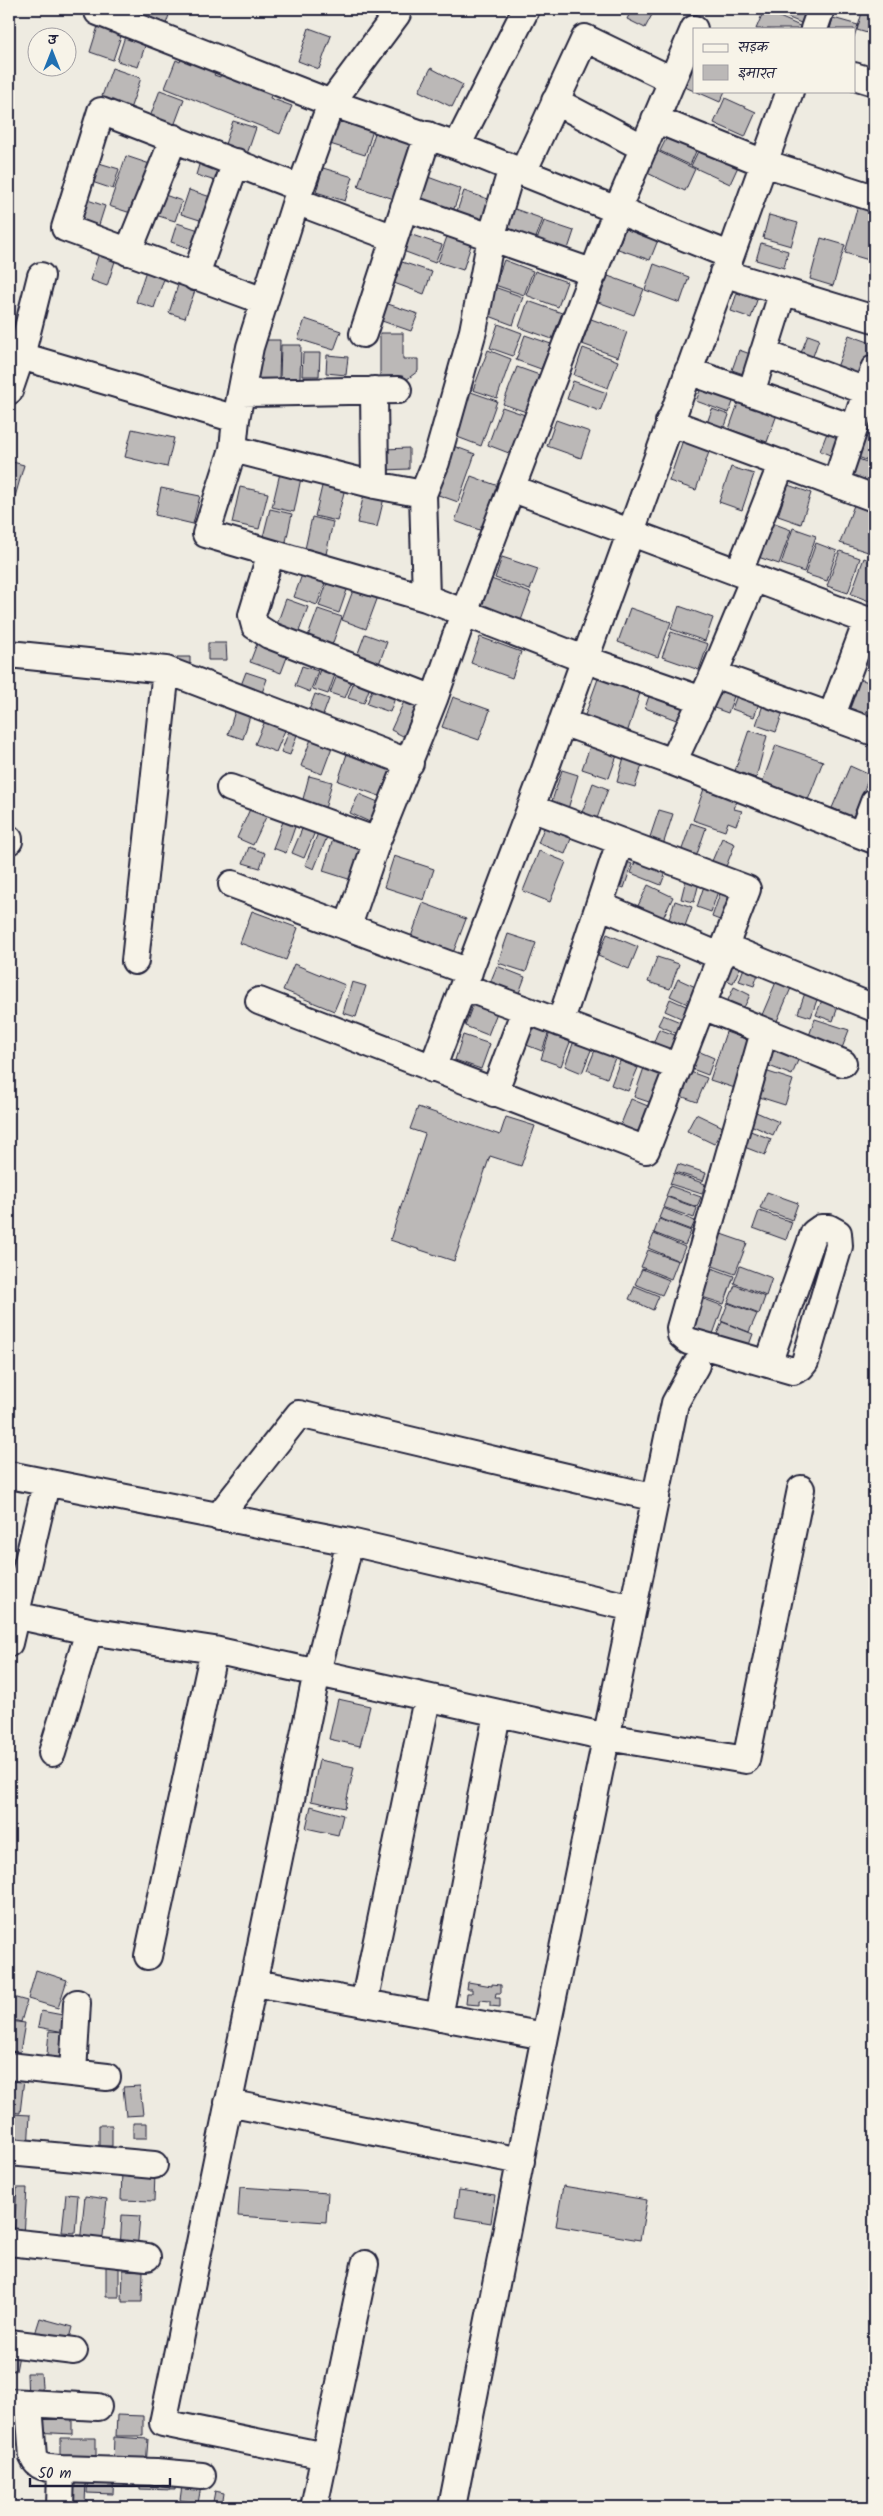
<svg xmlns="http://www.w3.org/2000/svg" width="883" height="2516" font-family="Kalam,'Playpen Sans Deva',sans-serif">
<rect width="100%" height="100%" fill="#eeebe1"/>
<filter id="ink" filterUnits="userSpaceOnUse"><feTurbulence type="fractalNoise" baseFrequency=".02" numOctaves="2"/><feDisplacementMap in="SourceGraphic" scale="10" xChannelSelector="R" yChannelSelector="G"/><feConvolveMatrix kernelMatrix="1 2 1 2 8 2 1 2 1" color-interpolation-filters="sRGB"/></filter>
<g filter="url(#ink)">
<path fill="#bbb8b7" stroke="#22223b" d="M143,9H171L166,24L141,16Z
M632,9H655L645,28L627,19Z
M768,9H807L801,23Z
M863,9H874V35L857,30Z
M764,10L802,27L801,29H756Z
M833,18L858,25L854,37V29H830Z
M99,23L123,30L113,60L90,52Z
M309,28L331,36L319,69L298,61Z
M126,33L147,40L138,67L117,61Z
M182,56L217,70L214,75L220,77L222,71L273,91L270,98L292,106L280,134L165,88L176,60L180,62Z
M694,67V91L685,87Z
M112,68L141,78L130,109L101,99Z
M431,68L463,85L452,107L419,91Z
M160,90L184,99L174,126L150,117Z
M695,91H725L720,102Z
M725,98L756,112L745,137L714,123Z
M338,120L373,130L365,155L330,144Z
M233,121L256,128L247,154L224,147Z
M671,129L700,142L690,165L660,151Z
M375,133L414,145L397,200L358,187Z
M702,143L741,160L730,184L691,166Z
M651,148L695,169L685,191L641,170Z
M126,156L150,164L134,214L109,206Z
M201,158L227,167L222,183L196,175Z
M99,163L119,169L113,189L92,182Z
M323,168L353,177L345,201L316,192Z
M428,177L461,189L452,214L418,203Z
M189,190L214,198L206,222L181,214Z
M464,191L494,201L485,228L455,217Z
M159,193L182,201L175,221L152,214Z
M82,198L105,206L98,228L74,221Z
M858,205L874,209V242L869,260L845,253Z
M512,208L543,219L534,243L503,232Z
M769,215L798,223L791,246L763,238Z
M544,221L574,231L566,255L535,245Z
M177,223L202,231L195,250L171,242Z
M625,228L658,240L650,260L618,249Z
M449,231L473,239L463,270L438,262Z
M409,234L442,245L435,263L403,251Z
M821,238L845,245L833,286L810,279Z
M761,243L788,251L784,268L756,260Z
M100,250L117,255L107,286L90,280Z
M504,260L533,271L524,295L495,285Z
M402,262L432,272L424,294L394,283Z
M654,264L689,277L680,303L645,290Z
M147,267L166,273L154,308L136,302Z
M535,271L567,282L558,307L526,295Z
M608,276L644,289L634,315L598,302Z
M179,282L196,288L185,318L169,313Z
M494,287L523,297L513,325L484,314Z
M737,293L757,300L751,318L731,311Z
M528,301L562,313L552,339L519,327Z
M385,303L418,314L411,331L379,320Z
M305,319L341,331L334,350L298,339Z
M591,319L627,332L618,357L582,344Z
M498,324L522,333L513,356L490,348Z
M380,333H403V359H418V371L402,383L380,384Z
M525,335L551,344L541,369L516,360Z
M808,335L819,339L811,362L799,358Z
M849,335L874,344L862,380L836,370Z
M256,340H280L279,380H255Z
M281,345H301L300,378H280Z
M583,348L618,361L608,388L574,375Z
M488,350L511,359L497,398L473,390Z
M739,350L759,357L752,377L732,370Z
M303,353H320L319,376H302Z
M327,355L348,357L346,375L326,373Z
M517,367L545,377L532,414L503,404Z
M573,381L607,393L600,411L567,399Z
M701,388L734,399L729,413L696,401Z
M468,391L497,401L481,446L452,435Z
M741,395L779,409L767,442L729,429Z
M502,407L528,416L514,455L488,445Z
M712,409L729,415L723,432L706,426Z
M863,413L874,417V435L857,429Z
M556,420L590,432L581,458L547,446Z
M132,429L174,438L167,467L125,457Z
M827,433L842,438L835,457L820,451Z
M857,434L874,440V463L850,454Z
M683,440L710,449L696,490L669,481Z
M448,444L475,454L458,502L430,492Z
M409,448V469L385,470L384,449Z
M856,458L874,465L865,489L847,482Z
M9,461L24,465L9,518Z
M731,467L754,474L742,510L719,502Z
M280,473L301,478L294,512L272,507Z
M471,476L501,487L485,532L455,521Z
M323,482L345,488L337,521L315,516Z
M788,485L811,493L801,524L778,516Z
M240,487L268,493L259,529L232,523Z
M161,488L200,496L193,524L155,515Z
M364,494L384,498L377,527L357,523Z
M854,505L874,512V533L868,552L840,543Z
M270,509L292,514L285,546L262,541Z
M312,517L333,522L326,554L305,549Z
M767,521L791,530L779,564L755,556Z
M793,528L816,536L804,572L781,564Z
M816,543L837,551L827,581L805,574Z
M840,551L860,558L848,593L827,586Z
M502,557L538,569L530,590L495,578Z
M864,558L874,562L872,602L851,594Z
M304,569L327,578L317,605L294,597Z
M491,579L531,593L519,626L479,612Z
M328,580L348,587L339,613L319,606Z
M355,585L379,594L366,629L342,620Z
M286,599L308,607L298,634L276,627Z
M679,606L713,618L705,641L671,629Z
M630,608L671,622L658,657L618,642Z
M318,609L342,617L331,648L307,639Z
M671,632L708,644L699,670L662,657Z
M365,634L387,642L376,672L354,664Z
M480,637L521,652L512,678L471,663Z
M258,641L289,652L281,673L250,662Z
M208,643H226L227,660H208Z
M865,645L874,648V664L860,659Z
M177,657H190V664L177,663Z
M302,666L318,671L310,692L295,686Z
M321,667L336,672L328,694L313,689Z
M339,670L354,675L345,698L330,693Z
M246,672L267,679L259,701L238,693Z
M599,676L641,690L627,733L584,718Z
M716,677L738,685L728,713L706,705Z
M854,677L874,684V691L864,719L841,711Z
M355,678L371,684L364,703L348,698Z
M374,684L397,692L390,712L367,704Z
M740,687L762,695L754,717L732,709Z
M651,690L685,703L679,721L645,708Z
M315,694L329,699L322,718L308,713Z
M407,695L426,703L409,739L391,730Z
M453,697L490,710L479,740L442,727Z
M764,702L784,709L776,732L756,725Z
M874,702V722L867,719Z
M237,704L252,709L243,739L228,734Z
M268,714L288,723L276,752L255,744Z
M292,723L300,726L290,755L281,752Z
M749,730L767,736L756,778L735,771Z
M314,731L335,739L322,774L301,766Z
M593,738L620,747L609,778L582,769Z
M9,742H12L10,768H9Z
M776,745L823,761L808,800L762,783Z
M626,750L645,756L635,787L617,782Z
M348,751L396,768L385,798L338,781Z
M850,766L870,775L853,817L832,808Z
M562,770L578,775L568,809L551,804Z
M309,776L332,782L325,809L302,803Z
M593,783L608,789L596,821L581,815Z
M706,783L739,795L734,809L742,811L736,825L728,822L725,831L693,820Z
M359,794L383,804L374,824L350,813Z
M250,809L266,817L253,845L237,838Z
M659,810L673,814L662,848L648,843Z
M284,819L296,824L286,853L273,848Z
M547,820L574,831L565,854L538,843Z
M305,822L317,827L304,858L292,853Z
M691,823L706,828L694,863L679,858Z
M318,833L327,837L314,869L305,865Z
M722,838L735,844L723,874L709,868Z
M333,839L369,850L358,882L323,871Z
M249,847L265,853L260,868L243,863Z
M539,851L566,862L550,902L523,891Z
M638,854L668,866L661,885L631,873Z
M394,856L434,869L424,900L384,887Z
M619,859L632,864L624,888L611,883Z
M687,875L700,879L694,902L681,899Z
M706,880L720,885L711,912L697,907Z
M648,885L673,897L660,924L635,912Z
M722,888L741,894L730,924L712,917Z
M675,901L692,907L682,934L666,929Z
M423,903L466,919L453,953L411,937Z
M252,911L298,928L286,960L240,943Z
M508,934L536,943L526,972L498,963Z
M607,934L638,947L629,969L598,956Z
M730,952L744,959L733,983L718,976Z
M657,957L679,964L670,989L648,982Z
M747,960L761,965L754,986L739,981Z
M294,964L345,985L334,1011L283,990Z
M497,966L525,977L519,993L490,983Z
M779,975L794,981L774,1028L759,1022Z
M678,979L700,989L692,1006L670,996Z
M352,982L366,986L356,1017L343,1013Z
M734,987L750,995L738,1020L722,1013Z
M806,990L819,994L811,1017L798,1013Z
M824,995L840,1001L833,1021L816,1015Z
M475,999L499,1008L488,1035L465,1026Z
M670,999L695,1010L690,1022L665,1011Z
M663,1015L690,1026L685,1037L658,1025Z
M526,1016L551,1026L542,1051L516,1041Z
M815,1019L849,1030L839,1056L806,1044Z
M551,1029L572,1037L561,1066L541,1059Z
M659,1029L685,1039L680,1054L653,1044Z
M726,1032L751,1041L735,1088L710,1080Z
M463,1035L490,1044L481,1069L455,1060Z
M575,1038L593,1045L582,1073L565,1066Z
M768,1040L801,1053L792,1075L759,1062Z
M597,1045L617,1053L607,1078L587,1070Z
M691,1048L714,1058L708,1075L684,1066Z
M647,1059L671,1068L658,1105L634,1097Z
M620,1061L638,1068L628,1091L611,1085Z
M685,1070L707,1078L697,1102L675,1094Z
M762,1070L793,1080L785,1105L753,1095Z
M631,1099L655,1109L643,1139L619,1129Z
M418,1107L500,1135L506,1117L535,1126L521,1166L490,1156L454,1261L390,1240L425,1134L410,1129Z
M749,1109L779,1122L773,1135L744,1122Z
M696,1114L723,1127L714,1144L687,1131Z
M740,1127L771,1139L765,1155L734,1143Z
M678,1164L706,1173L703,1181L675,1172Z
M674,1173L705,1184L702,1194L670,1184Z
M670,1186L701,1197L697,1207L666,1196Z
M767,1192L798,1203L792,1220L760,1208Z
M667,1197L697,1208L694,1218L663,1207Z
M663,1208L695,1221L691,1230L659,1218Z
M759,1211L792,1222L786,1240L753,1228Z
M659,1219L691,1231L685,1245L654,1233Z
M654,1234L685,1247L679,1261L648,1248Z
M721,1234L747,1243L735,1274L710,1265Z
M648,1250L678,1261L671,1279L641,1267Z
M706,1266L734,1276L724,1304L696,1295Z
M740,1266L772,1278L766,1296L734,1283Z
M642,1269L669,1280L662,1295L635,1284Z
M735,1285L765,1297L759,1314L728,1302Z
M635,1286L659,1296L653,1310L629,1299Z
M696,1296L723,1306L712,1337L685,1328Z
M728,1303L757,1314L749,1332L721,1321Z
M722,1322L753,1334L746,1353L714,1341Z
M338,1699L370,1706L360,1746L329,1739Z
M319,1760L354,1767L345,1808L311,1801Z
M311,1806L343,1815L338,1835L306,1828Z
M36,1970L67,1980L58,2008L28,1999Z
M468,1982L492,1986V1984L501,1985V1993H496L495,1998H500V2007L490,2006V2001L480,2000V2005L466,2004L467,1993H472V1989H467Z
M9,1996L27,2001L21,2022L9,2019Z
M41,2011L68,2016L64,2032L38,2027Z
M10,2021L25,2023L20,2052L9,2051Z
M49,2031L67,2032L64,2068L46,2066Z
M9,2077L24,2079L20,2113L9,2112Z
M140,2086L143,2115L126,2116L123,2087Z
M12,2114L30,2115L28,2150L10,2149Z
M133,2123H147V2138H133Z
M99,2125H112V2146H99Z
M122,2172L155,2173L154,2201L121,2200Z
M563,2186L647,2200L640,2240L556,2226Z
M240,2187L328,2193L326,2222L238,2216Z
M17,2188H27L24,2236L14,2235Z
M459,2190L495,2195L491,2223L455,2217Z
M66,2194L78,2195L75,2233L62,2232Z
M85,2196L107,2199L102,2245L80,2243Z
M122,2215L140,2216L137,2251L120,2249Z
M106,2266H119V2297H106Z
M123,2270L143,2271L142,2302H122Z
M40,2318L73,2327L68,2346L34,2337Z
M9,2353L19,2355L16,2371L9,2370Z
M27,2373H41L43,2401H28Z
M35,2409L72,2410V2434L34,2432Z
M117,2415L143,2416V2436H116Z
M114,2437L148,2439L146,2466L113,2464Z
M61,2438H96V2463L61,2462Z
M88,2472L114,2473L113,2494L87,2493Z
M140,2475L176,2477L175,2490L140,2489Z
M68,2478L86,2479L85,2505L67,2504Z
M183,2478L202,2481L198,2503L180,2500Z
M215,2491L224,2493L222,2507H212Z"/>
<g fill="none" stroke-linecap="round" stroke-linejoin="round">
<g stroke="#22223b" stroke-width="30">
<path id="minor" d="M98,12L331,103L457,146L729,255
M397,14L331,103L296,201L250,347L236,419L233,449L206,534L426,598L584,659L702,700
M814,29L821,9
M854,76L874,82
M555,101L644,148
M655,119L764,163L874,198
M457,146L526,9
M523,172L585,38L672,80
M296,201L394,238
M404,207L594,273
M128,252L174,138
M723,273L874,319
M195,277L236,162
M264,301L65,228L101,111L300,188
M363,334L428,135
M763,353L866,391
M21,356L236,419
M688,371L853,428
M374,390L375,485
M9,391L21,356L41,276
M242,393L398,390
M751,393L783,291
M669,422L874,498
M233,449L375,485L423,494
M836,483L874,369
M511,488L874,623
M271,553L252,615L255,626L269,635L434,699
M739,572L782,463
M426,598L423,494L436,462L473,331L491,238L512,168
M9,654L166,670L410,763
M714,674L874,732
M832,715L867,621
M562,722L673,762L874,840
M673,762L714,674L754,578
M230,788L377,841
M862,834L874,802
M9,841V839
M232,884L469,972
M599,905L722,957
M348,926L377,841L434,699L464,613L617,210L694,29
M726,947L874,1008
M135,961L166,670
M464,987L679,1067
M259,1001L646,1150L747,889L531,808
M703,1006L843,1063
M560,1023L620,842
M764,1032L680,1328L681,1335L688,1341L793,1371L801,1367L805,1362L839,1246L838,1233L829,1228H821L814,1233L768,1364
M432,1069L542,778L790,91
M494,1093L525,1010
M9,1475L350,1542L633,1608
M218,1517L299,1414L656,1498
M15,1615L89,1631L214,1650L607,1737L746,1760L801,1489
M9,1643L46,1484
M52,1753L89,1631
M148,1956L214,1650
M255,1983L545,2036
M364,2003L427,1699
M439,2017L497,1714
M9,2066L107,2077
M73,2073L77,2003
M228,2103L521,2161
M9,2152L154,2165
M9,2242L147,2257
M9,2343L74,2351
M9,2402L98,2407
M29,2405L33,2457C38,2469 49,2468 61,2469
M325,2456L163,2423L317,1672L350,1542
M60,2507L61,2469L156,2472L202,2476
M314,2507L365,2264
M452,2507L545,2036L675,1403L696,1365"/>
</g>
<use href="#minor" stroke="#f7f3e8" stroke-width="26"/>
</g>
</g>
<rect width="883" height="2516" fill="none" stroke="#f7f3e8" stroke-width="30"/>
<rect x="15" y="15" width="853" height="2486" fill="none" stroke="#22223b" stroke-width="2" filter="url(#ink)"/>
<rect x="693" y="28" width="162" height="65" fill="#f7f3e8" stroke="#a29fa3"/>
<rect x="703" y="44" width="25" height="8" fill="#f7f3e8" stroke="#a29fa3"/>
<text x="738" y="52" font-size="15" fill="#22223b">सड़क</text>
<rect x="703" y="65" width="25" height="15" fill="#bbb8b7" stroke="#a29fa3"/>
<text x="738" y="78" font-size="15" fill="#22223b">इमारत</text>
<g transform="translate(52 52)"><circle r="24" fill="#f7f3e8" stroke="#a29fa3"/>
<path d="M0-4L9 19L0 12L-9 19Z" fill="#1f6fb2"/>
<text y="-8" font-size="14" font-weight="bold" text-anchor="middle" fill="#22223b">उ</text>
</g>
<path d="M30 2478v8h140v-8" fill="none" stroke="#22223b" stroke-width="2.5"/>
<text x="38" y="2478" font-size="15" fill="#22223b" stroke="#f7f3e8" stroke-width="4" paint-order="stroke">50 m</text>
</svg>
